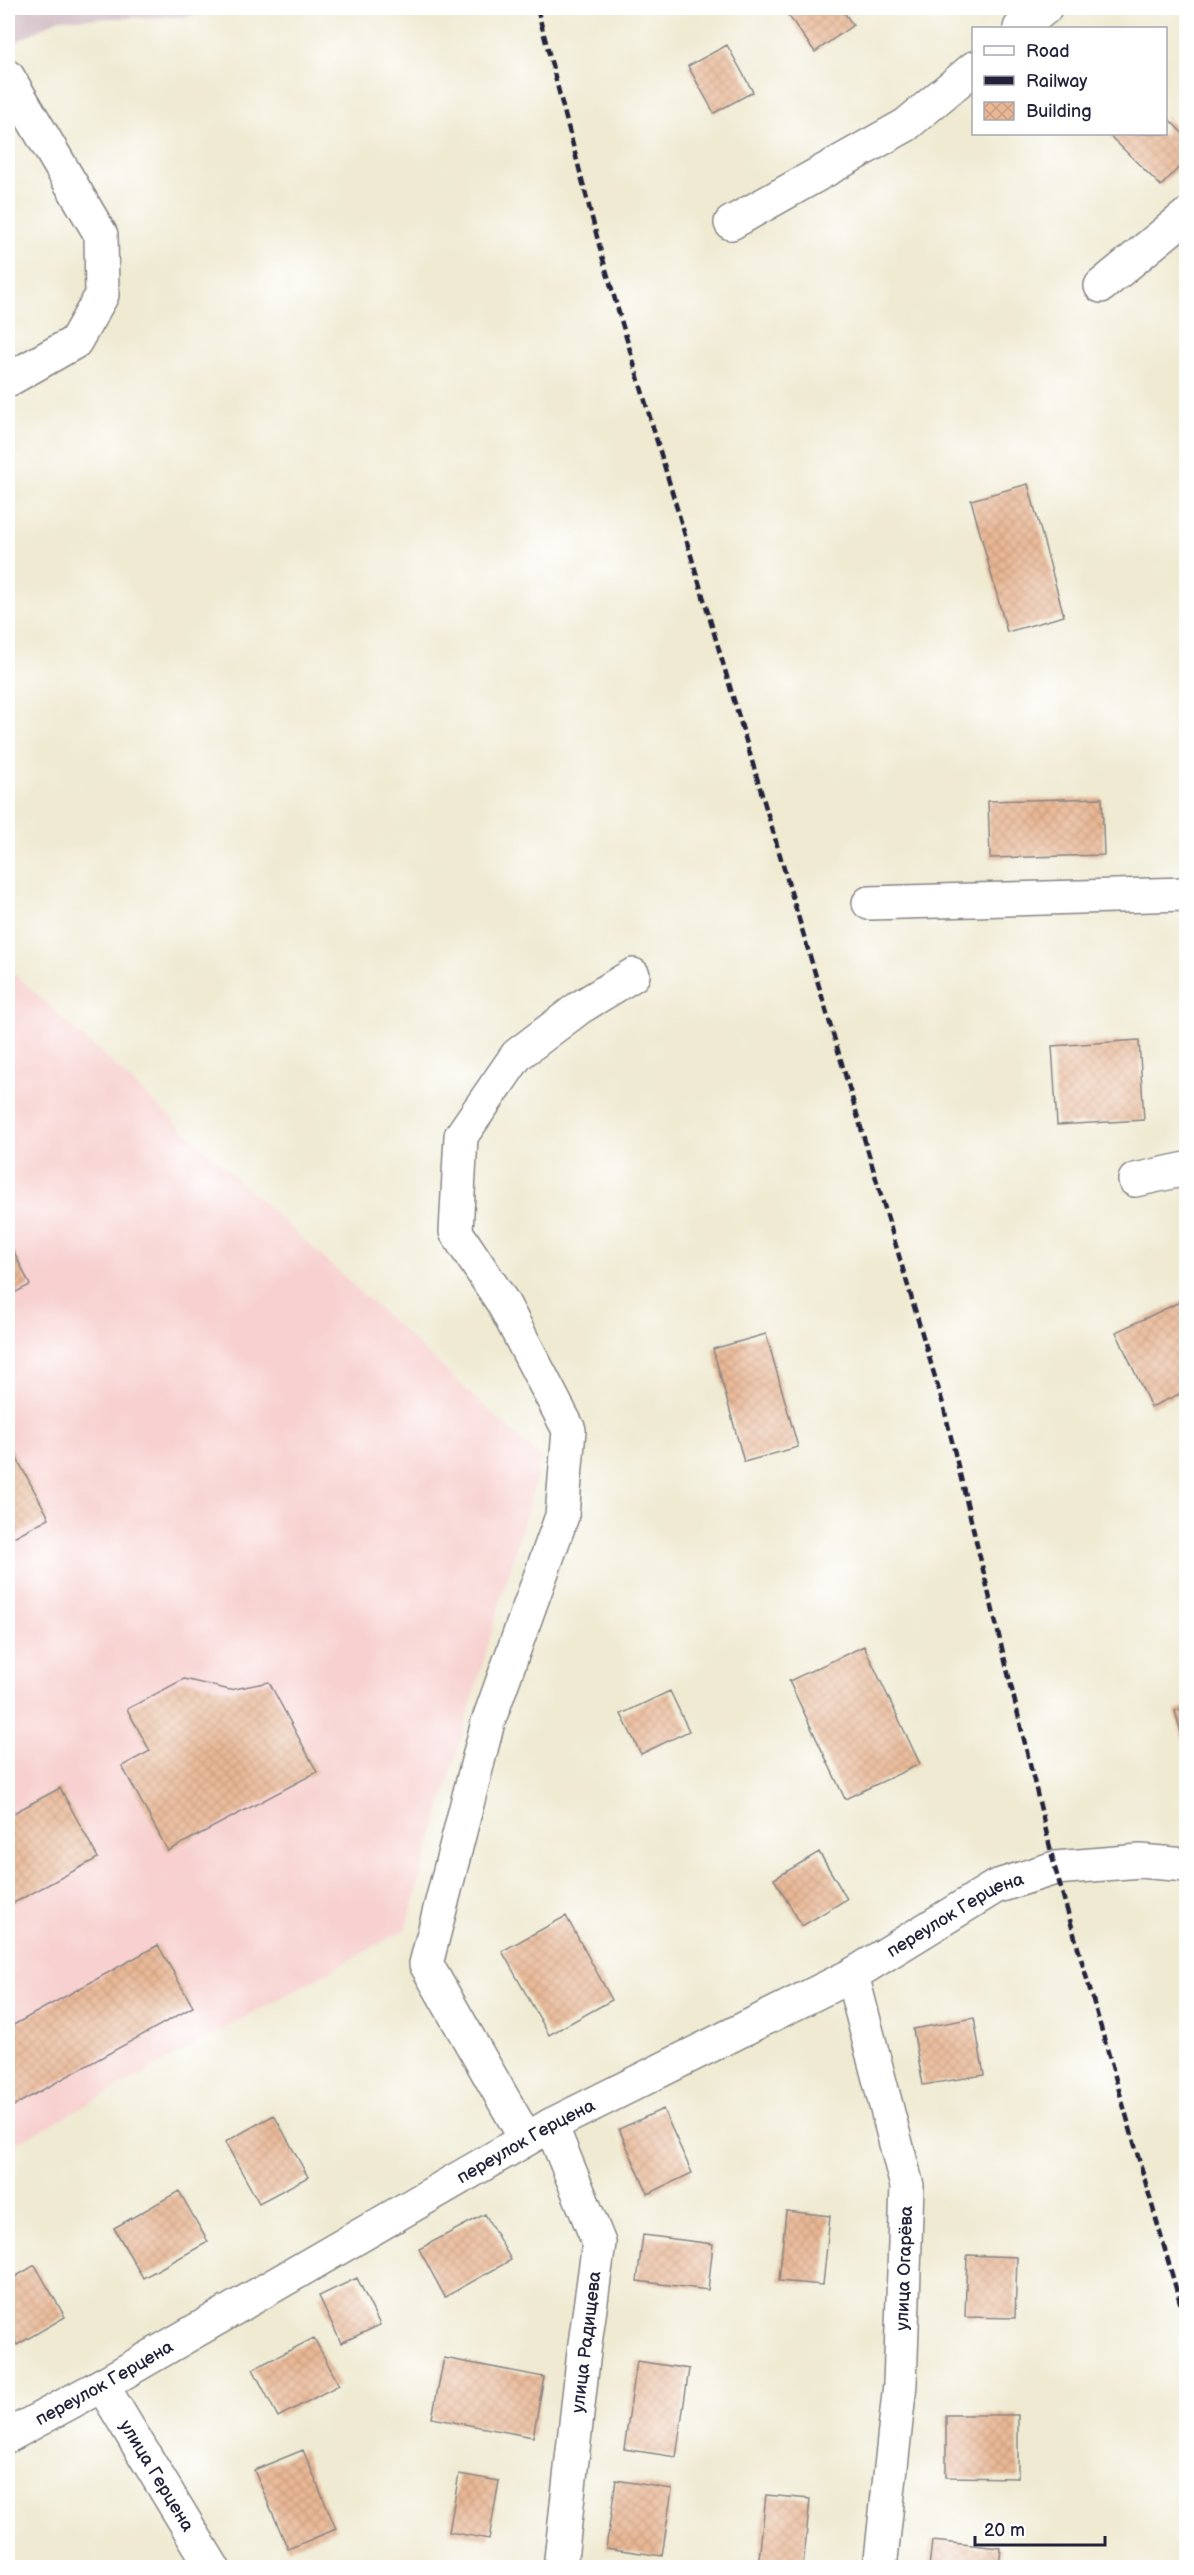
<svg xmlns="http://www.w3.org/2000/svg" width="1194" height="2575" font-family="'Balsamiq Sans',sans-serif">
<defs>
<pattern id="building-cross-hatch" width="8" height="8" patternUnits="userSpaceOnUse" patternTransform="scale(1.5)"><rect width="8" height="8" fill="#e9b794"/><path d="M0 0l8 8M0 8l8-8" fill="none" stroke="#c89d80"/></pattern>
</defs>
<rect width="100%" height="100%" fill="#fff"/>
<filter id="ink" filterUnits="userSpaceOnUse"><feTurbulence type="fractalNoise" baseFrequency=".0167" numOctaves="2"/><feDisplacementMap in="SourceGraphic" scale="12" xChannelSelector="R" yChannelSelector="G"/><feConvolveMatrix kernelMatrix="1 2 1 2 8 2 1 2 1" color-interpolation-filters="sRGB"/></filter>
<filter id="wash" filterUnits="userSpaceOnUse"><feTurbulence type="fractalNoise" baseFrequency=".008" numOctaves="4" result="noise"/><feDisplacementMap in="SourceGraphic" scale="24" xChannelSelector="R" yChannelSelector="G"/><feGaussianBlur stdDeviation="1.35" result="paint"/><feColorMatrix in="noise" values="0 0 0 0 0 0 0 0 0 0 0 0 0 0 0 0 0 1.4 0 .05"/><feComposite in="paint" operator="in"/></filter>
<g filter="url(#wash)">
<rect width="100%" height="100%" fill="#efead1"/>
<path fill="#f7d0cf" d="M8,968L542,1459L406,1929L8,2148Z"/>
<path fill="#d2bec5" d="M8,8H232L186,17L59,19L8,46Z"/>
<g id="blocks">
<path fill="url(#building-cross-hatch)" d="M783,8H841L853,25L815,52Z
M727,45L753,92L714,113L688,66Z
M1166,116L1186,137V160L1161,186L1108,134H1166Z
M1028,484L1064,616L1007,632L971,500Z
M1102,798L1104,855L990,858L988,801Z
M1139,1040L1144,1120L1057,1125L1052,1046Z
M8,1240L30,1285L8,1296Z
M1186,1299V1391L1151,1407L1116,1332Z
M766,1334L798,1447L744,1462L713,1349Z
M8,1442L49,1518L8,1540Z
M864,1646L920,1764L845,1799L789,1681Z
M184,1679L230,1690L269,1682L317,1772L168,1851L122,1766L150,1751L127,1709Z
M670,1691L689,1731L641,1754L621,1714Z
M1186,1708V1750L1175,1711Z
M60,1788L98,1858L8,1906V1816Z
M819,1852L847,1899L802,1926L774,1879Z
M566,1916L612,2000L549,2035L502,1951Z
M158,1945L193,2007L8,2109V2028Z
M974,2018L984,2075L923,2085L913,2029Z
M663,2109L692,2173L648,2194L619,2129Z
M274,2115L308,2177L259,2203L225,2142Z
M179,2191L208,2242L143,2278L114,2228Z
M786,2211L830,2216L823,2285L779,2281Z
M485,2214L511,2260L445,2297L419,2249Z
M643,2235L713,2244L708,2290L637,2281Z
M967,2255L1017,2257L1015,2318L965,2317Z
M35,2265L65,2317L17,2345L8,2329V2281Z
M357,2278L380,2325L341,2343L319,2296Z
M314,2338L339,2385L278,2417L253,2369Z
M444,2358L544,2377L533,2437L432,2418Z
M637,2361L689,2369L676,2457L624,2449Z
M946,2415H1018V2478L946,2477Z
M303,2450L336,2529L288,2549L254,2470Z
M459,2474L499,2481L489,2539L449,2532Z
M616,2480L672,2489L662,2556L606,2548Z
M766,2495L810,2499L803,2568H758Z
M932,2541L1001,2548L999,2568H929Z"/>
</g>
</g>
<g filter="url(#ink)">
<use href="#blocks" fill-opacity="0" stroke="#888686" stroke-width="1.5"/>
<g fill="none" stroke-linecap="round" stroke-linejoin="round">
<g stroke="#888686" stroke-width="36">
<g id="minor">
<path d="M1020,28L1045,8"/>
<path d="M8,77L101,235L102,295L75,342L8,380"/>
<path d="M731,223L906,125L974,68"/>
<path d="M1101,286L1186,216"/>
<path d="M869,903L1186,894"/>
<path d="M1135,1180L1186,1169"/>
<path d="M852,1975L907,2186L900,2384L880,2568"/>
<path d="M551,2125L599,2243L584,2351L560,2568"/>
<path d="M526,2139L426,1964L488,1722L562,1516L569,1430L503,1303L456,1232L461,1136L517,1055L579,1008L633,975"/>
<path id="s1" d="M102,2385L213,2568"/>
<path id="s2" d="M8,2436L102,2385L551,2125L852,1975L995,1887L1055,1868L1140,1861L1186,1865"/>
</g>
</g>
<use href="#minor" stroke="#fff" stroke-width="33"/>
<path stroke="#22223b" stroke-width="4.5" stroke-dasharray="9 4.5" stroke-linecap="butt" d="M537,8L602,256L943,1404L1055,1868L1186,2323"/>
</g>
</g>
<g text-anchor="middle" stroke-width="4.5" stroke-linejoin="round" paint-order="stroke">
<g font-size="18" fill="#22223b" stroke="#fff">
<text dy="6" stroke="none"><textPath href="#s2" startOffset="1082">переулок Герцена</textPath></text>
<text dy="6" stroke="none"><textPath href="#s2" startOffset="596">переулок Герцена</textPath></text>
<text transform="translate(904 2268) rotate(-88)" y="6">улица Огарёва</text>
<text transform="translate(586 2342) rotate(-83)" y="6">улица Радищева</text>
<text dy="6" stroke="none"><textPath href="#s2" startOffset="110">переулок Герцена</textPath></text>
<text dy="6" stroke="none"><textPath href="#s1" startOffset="106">улица Герцена</textPath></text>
</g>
</g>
<rect width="1194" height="2575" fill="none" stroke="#fff" stroke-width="30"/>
<rect x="972" y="27" width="195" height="108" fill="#ffffff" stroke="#a7a7b1" stroke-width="1.5"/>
<rect x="984" y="46" width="30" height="9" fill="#ffffff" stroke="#a7a7b1" stroke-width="1.5"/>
<text x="1026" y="57" font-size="18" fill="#22223b">Road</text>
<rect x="984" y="76" width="30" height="9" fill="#22223b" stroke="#a7a7b1" stroke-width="1.5"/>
<text x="1026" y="87" font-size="18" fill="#22223b">Railway</text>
<rect x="984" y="102" width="30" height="18" fill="url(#building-cross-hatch)" stroke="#a7a7b1" stroke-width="1.5"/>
<text x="1026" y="117" font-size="18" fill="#22223b">Building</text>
<path d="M975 2536v9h130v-9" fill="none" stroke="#22223b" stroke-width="3"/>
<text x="984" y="2536" font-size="18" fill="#22223b" stroke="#ffffff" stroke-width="4.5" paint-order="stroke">20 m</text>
</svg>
